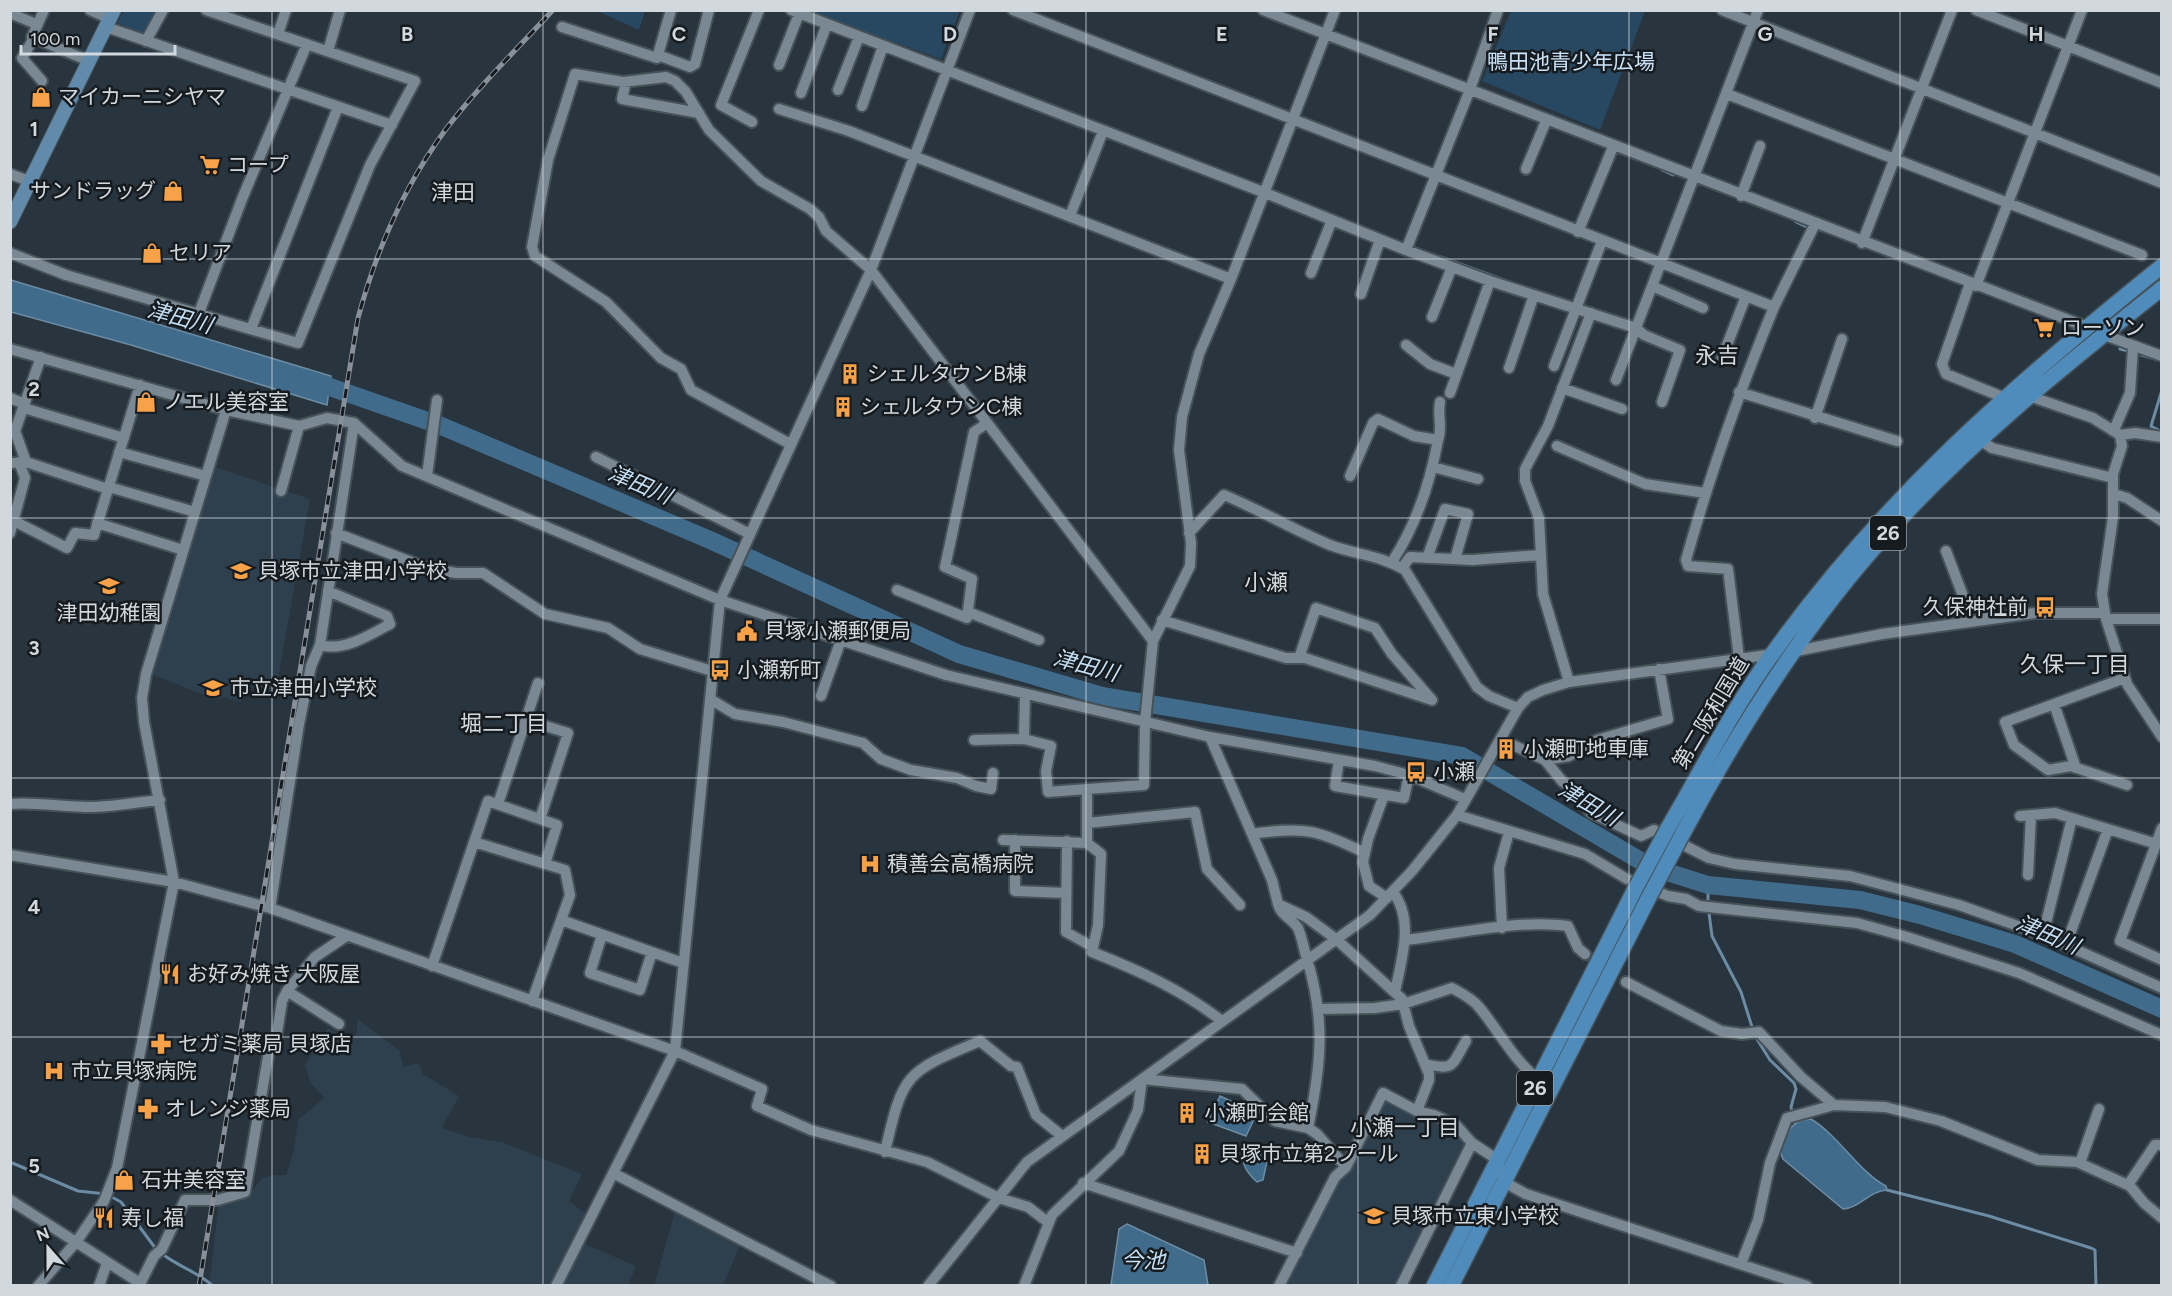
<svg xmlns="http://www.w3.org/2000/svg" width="2172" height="1296" font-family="Figtree,'Noto Sans JP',sans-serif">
<rect width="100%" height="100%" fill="#28343e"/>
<path fill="#2e404e" d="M215,467L310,499L276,690L251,687L241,702L223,697L214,699L152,674Z
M357,1019L400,1051L403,1067L419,1063L423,1074L459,1096L442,1128L469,1137L505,1143L582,1174L569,1201L585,1213L549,1285L209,1286L219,1201L253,1190L262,1178L272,1175H286L294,1150L298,1120L324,1098L310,1082L305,1065L328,1028L351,1041L357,1033Z
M1389,1099L1431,1120L1455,1127L1466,1147L1394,1285L1282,1286L1337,1178L1382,1103Z
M676,1208L741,1243L723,1285L654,1286Z
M585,1244L636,1266L629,1284L631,1285H564Z"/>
<path fill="#284861" d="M124,11H159L146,35L117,23Z
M597,11L645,10V11L639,30Z
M807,11H960L941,59Z
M1511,11H1645L1600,130L1482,81Z"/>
<path fill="#406b8b" stroke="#6c8ca4" stroke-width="1.5" d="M11,280L331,376L327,405L131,345L11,312Z
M1220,1096L1257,1113L1246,1136L1208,1122Z
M1811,1119C1838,1135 1861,1174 1886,1186L1887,1190C1869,1191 1860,1208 1843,1209L1783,1159L1780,1151C1787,1133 1790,1120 1811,1119Z
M1253,1147L1262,1151L1267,1161L1263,1180L1257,1182C1246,1172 1235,1157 1253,1147Z
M1127,1224L1204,1260L1208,1285H1111L1119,1229Z"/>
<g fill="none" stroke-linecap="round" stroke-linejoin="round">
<path stroke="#6c8ca4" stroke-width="3" d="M1662,170L1673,175
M1796,222L1809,228
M1441,257L1504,280
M2120,349L2128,351
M2138,354L2162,361
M2162,390L2151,426L2162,432
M1708,885V900
M1709,913L1712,936L1741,992L1753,1030
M1755,1036L1770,1060L1794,1083L1796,1089L1791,1107L1795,1123
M10,1162L78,1191L106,1194L121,1202L156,1249
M1887,1190L1989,1216L2091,1248L2095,1250L2096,1286
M161,1253C177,1266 198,1272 213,1286"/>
<path stroke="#406b8b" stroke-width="18" d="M307,379L439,425L710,540L959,654L1102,696L1462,756L1651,867L1708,885L1860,900L1920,915L2015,944L2162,1009"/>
<path stroke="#414d56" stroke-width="10" stroke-dasharray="10 5" stroke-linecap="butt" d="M1585,954L1626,982"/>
<g stroke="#465158" stroke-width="14">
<path id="minor" d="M44,10L32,37L89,61
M90,10L110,19
M791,10L1263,192L1406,250L1490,281L1636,328L1644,335L1680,350L1662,402
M1013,10L1774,307L1815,224
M1263,10L2087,327
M1722,10L2162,183
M1976,10L2162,83
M10,13L36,24
M106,27L392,125
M562,27L657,58L671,10
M278,34L286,10
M34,38L22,58L42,81
M146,41L163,10
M328,51L340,10
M658,55L690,67L695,64L709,10
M779,65L799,14
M626,82L622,99L699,113
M838,90L859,37
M801,93L827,24
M1727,94L2142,255
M862,106L883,46
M779,109L849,131L1231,279
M752,122L721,105L759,10
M1526,169L1546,121
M10,174L29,181
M1741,196L1760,146
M1070,216L1103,131
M1578,232L1613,147
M1862,243L1952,10
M1406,250L1469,92L1498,10
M10,253L66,275L298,343L370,165L415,81L206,10
M1311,273L1332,220
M1970,283L1942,364L1946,374L2005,398L2029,396L2093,418L2120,435L2122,446L2113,474V517L2102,594L2106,619L2127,684L2162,737
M1652,286L1703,308
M1976,286L2082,10
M1361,294L1380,240
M199,313L242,199L307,44
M1432,317L1452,267
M251,329L338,107
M2102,334L2162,356
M1406,345L1430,364L1456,374
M10,349L226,410L299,426L327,418L354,423L402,466L720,600L946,675L1210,737L1375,766L1409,775L1465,799
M1722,358L1746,296
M1554,366L1602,241
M1509,368L1534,295
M1616,380L1758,10
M1562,388L1622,409
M1739,392L1897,441
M1450,393L1490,281
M10,398L25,404
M24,408L124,438
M1815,418L1842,339
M2114,430L2130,393L2133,347
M2120,435L2135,433L2162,437
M1438,440C1443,427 1437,415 1440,402
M1980,440L1992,448L2113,478
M790,444L691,390L681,369L661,358L606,302L535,256L532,247L548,160L575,74L623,82L666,77L675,81L686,92L709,130L761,181L810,209L819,217L826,231L871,270L1153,641L1145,722L1144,785L1087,789V843
M1557,446L1645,484L1705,493
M119,452L206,476
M596,457L750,534
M26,462L15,431L41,357
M10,463L26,462L108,489
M1433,467L1478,479
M427,476L437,400
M1350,476L1373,423L1378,419L1414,436L1438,440C1430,484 1416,525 1392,562
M109,487L195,512
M281,491L299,426
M2114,494L2127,498L2162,521
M14,521L67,548L75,533L94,535L140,385
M97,523L183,550
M10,533L25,478L19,462
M336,533L427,568L456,573H483L545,614L608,628L640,649L712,671
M1189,533L1224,495C1260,510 1294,530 1330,545C1357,555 1380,555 1405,570L1477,687L1489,696L1518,708
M1946,551L1965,601L1984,608L1987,619
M1427,558L1445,509L1468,514L1455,559
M1402,568L1410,557L1473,560L1541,555
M897,590L967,618L972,579L945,567L974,432L987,423
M968,612L1039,640
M2106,619H2162
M1162,620L1286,658H1305L1432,700
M1153,641L1190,566L1191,543L1179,450L1182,417L1199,354L1231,279L1335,10
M320,645C343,652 370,635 390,624L387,616L328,591
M1791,652L1882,634L2035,613H2105
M1299,658L1316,608L1375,628L1392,654L1432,700
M1739,658L1728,569L1688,566L1686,560C1710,474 1740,390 1774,307
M2125,678L2005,722L2014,745L2048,770L2071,766L2127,785
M1569,682L1543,594L1539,518L1525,481V469L1548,426L1591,313
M821,696L841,640
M710,699L735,714L783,722L863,743L881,759L911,770L957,778L976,786L991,789L993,773
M2054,704L2076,768
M526,720L568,733L540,819
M1210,737L1272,880L1278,904L1306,917L1336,939L1402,999L1409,1026L1429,1074V1080L1417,1111
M1024,739L1025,694
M1500,739L1545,760L1562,781L1590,803L1588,809L1591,813L1641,836L1654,830L1709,858L1735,864L1850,876L1959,905L2043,935L2162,988
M974,740L1024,739L1051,746L1046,771L1048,792L1087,789
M1339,760L1335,786L1404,798L1409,775
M1545,760L1569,756L1597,740L1668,719L1659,669
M1384,795L1368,839L1363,862L1369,886L1387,898
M10,804C37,802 63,807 90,807C113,807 137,802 160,800
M498,804L538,683
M1457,815L1585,854L1627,879L1668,896L1686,899L1699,906L1857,923L1907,937L2019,973L2162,1035
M2020,816L2055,813L2157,844
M1087,823L1195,812L1207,869L1240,905
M2162,828L2120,941L2162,960
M1252,834C1303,826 1319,830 1365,853
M1003,840L1087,843L1101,854L1098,925L1092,952C1138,970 1182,990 1222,1021
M1015,840V891L1066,893
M1067,841L1066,932L1093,947
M474,842L565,870L570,895L532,1001
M10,855L174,882L270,908L675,1051L762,1089L757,1106L811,1130L927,1162L999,1198L1028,1207L1049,1223
M2028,875L2031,815
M1393,892C1415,921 1401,960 1395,992
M1278,904C1281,916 1292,918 1298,928C1302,937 1304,950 1307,959C1326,1021 1321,1066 1308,1128
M270,908L299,724L311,666L320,645L354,423
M561,920L683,963
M1502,928L1499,868L1509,832
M602,935L590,973L640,990L652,952
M2043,935L2072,818
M1406,940C1456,934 1519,919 1568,926L1578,948L1585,954
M2066,945L2108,829
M432,966L488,801L557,825L545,864
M1626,982L1721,1031L1742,1034L1759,1032L1801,1077L1834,1105
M287,991L339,1024
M1319,1009L1375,1008L1403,1004L1452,988C1461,993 1473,999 1479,1007C1499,1031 1514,1061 1539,1080
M1425,1064C1455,1071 1451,1066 1466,1041
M1142,1079L1242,1089L1275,1121L1308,1128L1317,1134L1346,1167
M885,1152C903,1072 906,1072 980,1041L1011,1066L1017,1067L1036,1115L1062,1136
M2080,1163L2099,1109
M613,1173L831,1286
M1083,1183L1297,1253
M2128,1185L2155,1145H2162
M10,1200L140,1283
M1741,1264L1758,1220L1770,1163L1787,1118L1834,1105L1885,1107L1941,1121L2038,1160L2077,1162L2130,1186L2144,1203L2162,1218
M38,1286L77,1241L104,1201L117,1168L174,882L144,722L142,698L146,674L226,410
M99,1286L107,1263
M139,1286L154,1256L162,1249L185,1200H218L245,1192L269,1051L277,1033L282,1001L287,991L315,957L345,937
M556,1286L675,1051L720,600L871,270L970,10
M928,1286L1027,1162L1370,915L1412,871L1457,815L1518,708L1528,697L1543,690L1569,682L1775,654
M1024,1286L1052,1215L1119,1151L1138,1110L1142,1079
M1279,1286L1335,1177L1346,1167L1383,1093L1417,1111L1434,1115L1456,1125L1472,1143L1498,1160L1504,1182L1526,1194L1807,1286
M1401,1286L1472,1143"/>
</g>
<g stroke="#465158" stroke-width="16">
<path id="major" d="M10,222L114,10"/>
</g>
<g stroke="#465158" stroke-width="18">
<path id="highway" d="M1668,828C1702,770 1733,708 1773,653C1884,498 2014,385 2162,266
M1682,835C1736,734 1797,636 1873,549C1958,451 2060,369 2162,288
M1434,1286L1635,889
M1451,1286L1649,897"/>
</g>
<use href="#minor" stroke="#7a8893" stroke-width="10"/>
<use href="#major" stroke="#618aab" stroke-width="14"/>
<use href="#highway" stroke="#508cbb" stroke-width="15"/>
<g stroke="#889199" stroke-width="5">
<path id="rail" d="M199,1286L358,318C376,251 404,186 446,129C478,87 517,49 553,10"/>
</g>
<use href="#rail" stroke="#161b1f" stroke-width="3" stroke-dasharray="9" stroke-linecap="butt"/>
<g stroke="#465158" stroke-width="18" stroke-linecap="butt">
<path id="highway-bridge" d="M1635,889L1668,828
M1649,897L1682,835"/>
</g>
<use href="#highway-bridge" stroke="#508cbb" stroke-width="15"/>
</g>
<path fill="none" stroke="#d1d8de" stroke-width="1.5" stroke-opacity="0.55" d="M272,10V1286M543,10V1286M814,10V1286M1086,10V1286M1358,10V1286M1629,10V1286M1900,10V1286M10,259H2162M10,518H2162M10,778H2162M10,1037H2162"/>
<defs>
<g id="shop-bare" transform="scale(1.62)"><path d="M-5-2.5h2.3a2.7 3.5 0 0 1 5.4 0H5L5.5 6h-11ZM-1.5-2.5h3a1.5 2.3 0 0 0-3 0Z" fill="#f7a149" stroke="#161b1f" stroke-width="2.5" paint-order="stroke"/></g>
<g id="supermarket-bare" transform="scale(1.62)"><path d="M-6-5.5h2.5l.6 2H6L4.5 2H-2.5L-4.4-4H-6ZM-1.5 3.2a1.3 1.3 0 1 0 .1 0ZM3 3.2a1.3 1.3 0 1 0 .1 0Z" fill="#f7a149" stroke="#161b1f" stroke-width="2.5" paint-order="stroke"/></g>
<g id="building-bare" transform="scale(1.62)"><path d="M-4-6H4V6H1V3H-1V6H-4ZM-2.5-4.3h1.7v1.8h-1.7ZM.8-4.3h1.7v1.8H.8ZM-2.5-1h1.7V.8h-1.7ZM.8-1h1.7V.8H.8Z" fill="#f7a149" stroke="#161b1f" stroke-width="2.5" paint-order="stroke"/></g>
<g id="university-bare" transform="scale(1.62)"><path d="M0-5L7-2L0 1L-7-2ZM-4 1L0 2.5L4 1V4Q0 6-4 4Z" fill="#f7a149" stroke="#161b1f" stroke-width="2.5" paint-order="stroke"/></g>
<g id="school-bare" transform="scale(1.62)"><path d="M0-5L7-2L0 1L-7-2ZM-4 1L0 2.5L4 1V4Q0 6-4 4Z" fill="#f7a149" stroke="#161b1f" stroke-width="2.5" paint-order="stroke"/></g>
<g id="bus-bare" transform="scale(1.62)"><path d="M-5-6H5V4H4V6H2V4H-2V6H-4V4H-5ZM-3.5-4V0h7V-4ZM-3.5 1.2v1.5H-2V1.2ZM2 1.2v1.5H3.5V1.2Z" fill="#f7a149" stroke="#161b1f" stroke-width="2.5" paint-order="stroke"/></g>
<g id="civic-bare" transform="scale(1.62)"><path d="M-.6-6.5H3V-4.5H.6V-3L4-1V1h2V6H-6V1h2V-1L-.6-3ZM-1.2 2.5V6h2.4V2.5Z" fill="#f7a149" stroke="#161b1f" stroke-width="2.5" paint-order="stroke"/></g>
<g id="hospital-bare" transform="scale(1.62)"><path d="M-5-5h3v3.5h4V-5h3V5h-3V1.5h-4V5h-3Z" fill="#f7a149" stroke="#161b1f" stroke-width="2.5" paint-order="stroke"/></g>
<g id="restaurant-bare" transform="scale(1.62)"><path d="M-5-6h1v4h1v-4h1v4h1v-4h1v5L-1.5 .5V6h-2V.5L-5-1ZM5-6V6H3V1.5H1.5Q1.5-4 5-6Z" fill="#f7a149" stroke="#161b1f" stroke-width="2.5" paint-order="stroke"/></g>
<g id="pharmacy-bare" transform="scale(1.62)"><path d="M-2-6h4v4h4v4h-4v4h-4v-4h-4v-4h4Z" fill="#f7a149" stroke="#161b1f" stroke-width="2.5" paint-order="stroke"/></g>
</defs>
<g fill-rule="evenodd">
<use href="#shop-bare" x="41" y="97"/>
<use href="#supermarket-bare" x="210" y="165"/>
<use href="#shop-bare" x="173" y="191"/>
<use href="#shop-bare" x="152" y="253"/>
<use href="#supermarket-bare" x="2044" y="328"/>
<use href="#building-bare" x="850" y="374"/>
<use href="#shop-bare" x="146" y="402"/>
<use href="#building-bare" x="843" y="407"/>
<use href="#university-bare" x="241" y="571"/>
<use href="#school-bare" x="109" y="586"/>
<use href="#bus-bare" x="2045" y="607"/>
<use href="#civic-bare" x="747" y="631"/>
<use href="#bus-bare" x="720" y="670"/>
<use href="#school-bare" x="213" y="688"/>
<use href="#building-bare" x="1506" y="749"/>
<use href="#bus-bare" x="1416" y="772"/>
<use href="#hospital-bare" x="870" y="864"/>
<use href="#restaurant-bare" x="170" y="974"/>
<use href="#pharmacy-bare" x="161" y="1044"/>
<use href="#hospital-bare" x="54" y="1071"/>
<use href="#pharmacy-bare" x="148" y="1109"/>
<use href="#building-bare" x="1187" y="1113"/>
<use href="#building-bare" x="1202" y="1154"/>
<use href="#shop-bare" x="124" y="1180"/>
<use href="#school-bare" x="1374" y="1216"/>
<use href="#restaurant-bare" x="104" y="1218"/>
</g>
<g text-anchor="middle" stroke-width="5" stroke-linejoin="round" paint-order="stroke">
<g fill="#161b1f" stroke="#999fa5" stroke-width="1.5">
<rect x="1870" y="516" width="36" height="34" rx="4.5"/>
<rect x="1517" y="1071" width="36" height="34" rx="4.5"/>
</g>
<g font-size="20" font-weight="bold" fill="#d1d8de">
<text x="1888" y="540">26</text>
<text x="1535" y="1095">26</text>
</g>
<g font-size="21" fill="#cae3f9" stroke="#161b1f">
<text x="1571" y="69">鴨田池青少年広場</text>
</g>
<g font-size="21" fill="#d1d8de" stroke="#161b1f" text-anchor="start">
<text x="58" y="104">マイカーニシヤマ</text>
<text x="227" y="172">コープ</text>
<text x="156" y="198" text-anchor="end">サンドラッグ</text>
<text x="169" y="260">セリア</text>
<text x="2061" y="335">ローソン</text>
<text x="867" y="381">シェルタウンB棟</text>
<text x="163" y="409">ノエル美容室</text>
<text x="860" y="414">シェルタウンC棟</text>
<text x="258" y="578">貝塚市立津田小学校</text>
<text x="2028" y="614" text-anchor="end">久保神社前</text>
<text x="109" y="620" text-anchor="middle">津田幼稚園</text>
<text x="764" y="638">貝塚小瀬郵便局</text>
<text x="737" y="677">小瀬新町</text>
<text x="230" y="695">市立津田小学校</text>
<text x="1523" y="756">小瀬町地車庫</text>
<text x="1433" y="779">小瀬</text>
<text x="887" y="871">積善会高橋病院</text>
<text x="187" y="981">お好み焼き 大阪屋</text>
<text x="178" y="1051">セガミ薬局 貝塚店</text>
<text x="71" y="1078">市立貝塚病院</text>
<text x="165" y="1116">オレンジ薬局</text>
<text x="1204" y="1120">小瀬町会館</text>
<text x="1219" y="1161">貝塚市立第2プール</text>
<text x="141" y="1187">石井美容室</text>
<text x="1391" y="1223">貝塚市立東小学校</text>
<text x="121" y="1225">寿し福</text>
</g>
<g font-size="21" fill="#d1d8de" stroke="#161b1f">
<text transform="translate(1711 713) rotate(-59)" y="7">第二阪和国道</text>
</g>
<g font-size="22" fill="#d1d8de" stroke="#161b1f">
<text x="453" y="200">津田</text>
<text x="1717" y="363">永吉</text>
<text x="1266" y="590">小瀬</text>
<text x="2075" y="672">久保一丁目</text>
<text x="504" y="731">堀二丁目</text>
<text x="1405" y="1135">小瀬一丁目</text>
</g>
<g font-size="22" font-style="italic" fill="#c5dff4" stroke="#161b1f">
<text transform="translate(180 317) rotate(15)" y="8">津田川</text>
<text transform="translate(640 484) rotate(23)" y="8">津田川</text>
<text transform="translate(1086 665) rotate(15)" y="8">津田川</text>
<text transform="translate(1589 803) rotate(30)" y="8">津田川</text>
<text transform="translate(2048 934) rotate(23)" y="8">津田川</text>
<text x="1143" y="1268">今池</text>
</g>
</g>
<g font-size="20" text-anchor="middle" font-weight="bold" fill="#d1d8de" stroke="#161b1f" stroke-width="5" stroke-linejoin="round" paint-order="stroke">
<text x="407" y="41">B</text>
<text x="679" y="41">C</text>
<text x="950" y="41">D</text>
<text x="1222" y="41">E</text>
<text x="1493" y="41">F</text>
<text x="1765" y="41">G</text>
<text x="2036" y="41">H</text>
<text x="34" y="136">1</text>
<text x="34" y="396">2</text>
<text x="34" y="655">3</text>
<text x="34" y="914">4</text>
<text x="34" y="1173">5</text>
</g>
<rect width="2172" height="1296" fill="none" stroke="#d1d8de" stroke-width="24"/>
<g transform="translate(48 1248) rotate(339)" stroke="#161b1f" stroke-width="4.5" paint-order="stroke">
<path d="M0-4.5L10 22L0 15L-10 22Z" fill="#d1d8de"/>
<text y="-9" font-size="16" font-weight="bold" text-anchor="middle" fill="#d1d8de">N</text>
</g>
<path d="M21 45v9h154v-9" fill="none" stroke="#d1d8de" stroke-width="3"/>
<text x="30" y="45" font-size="18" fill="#d1d8de" stroke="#161b1f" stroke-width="4.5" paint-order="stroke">100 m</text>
</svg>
